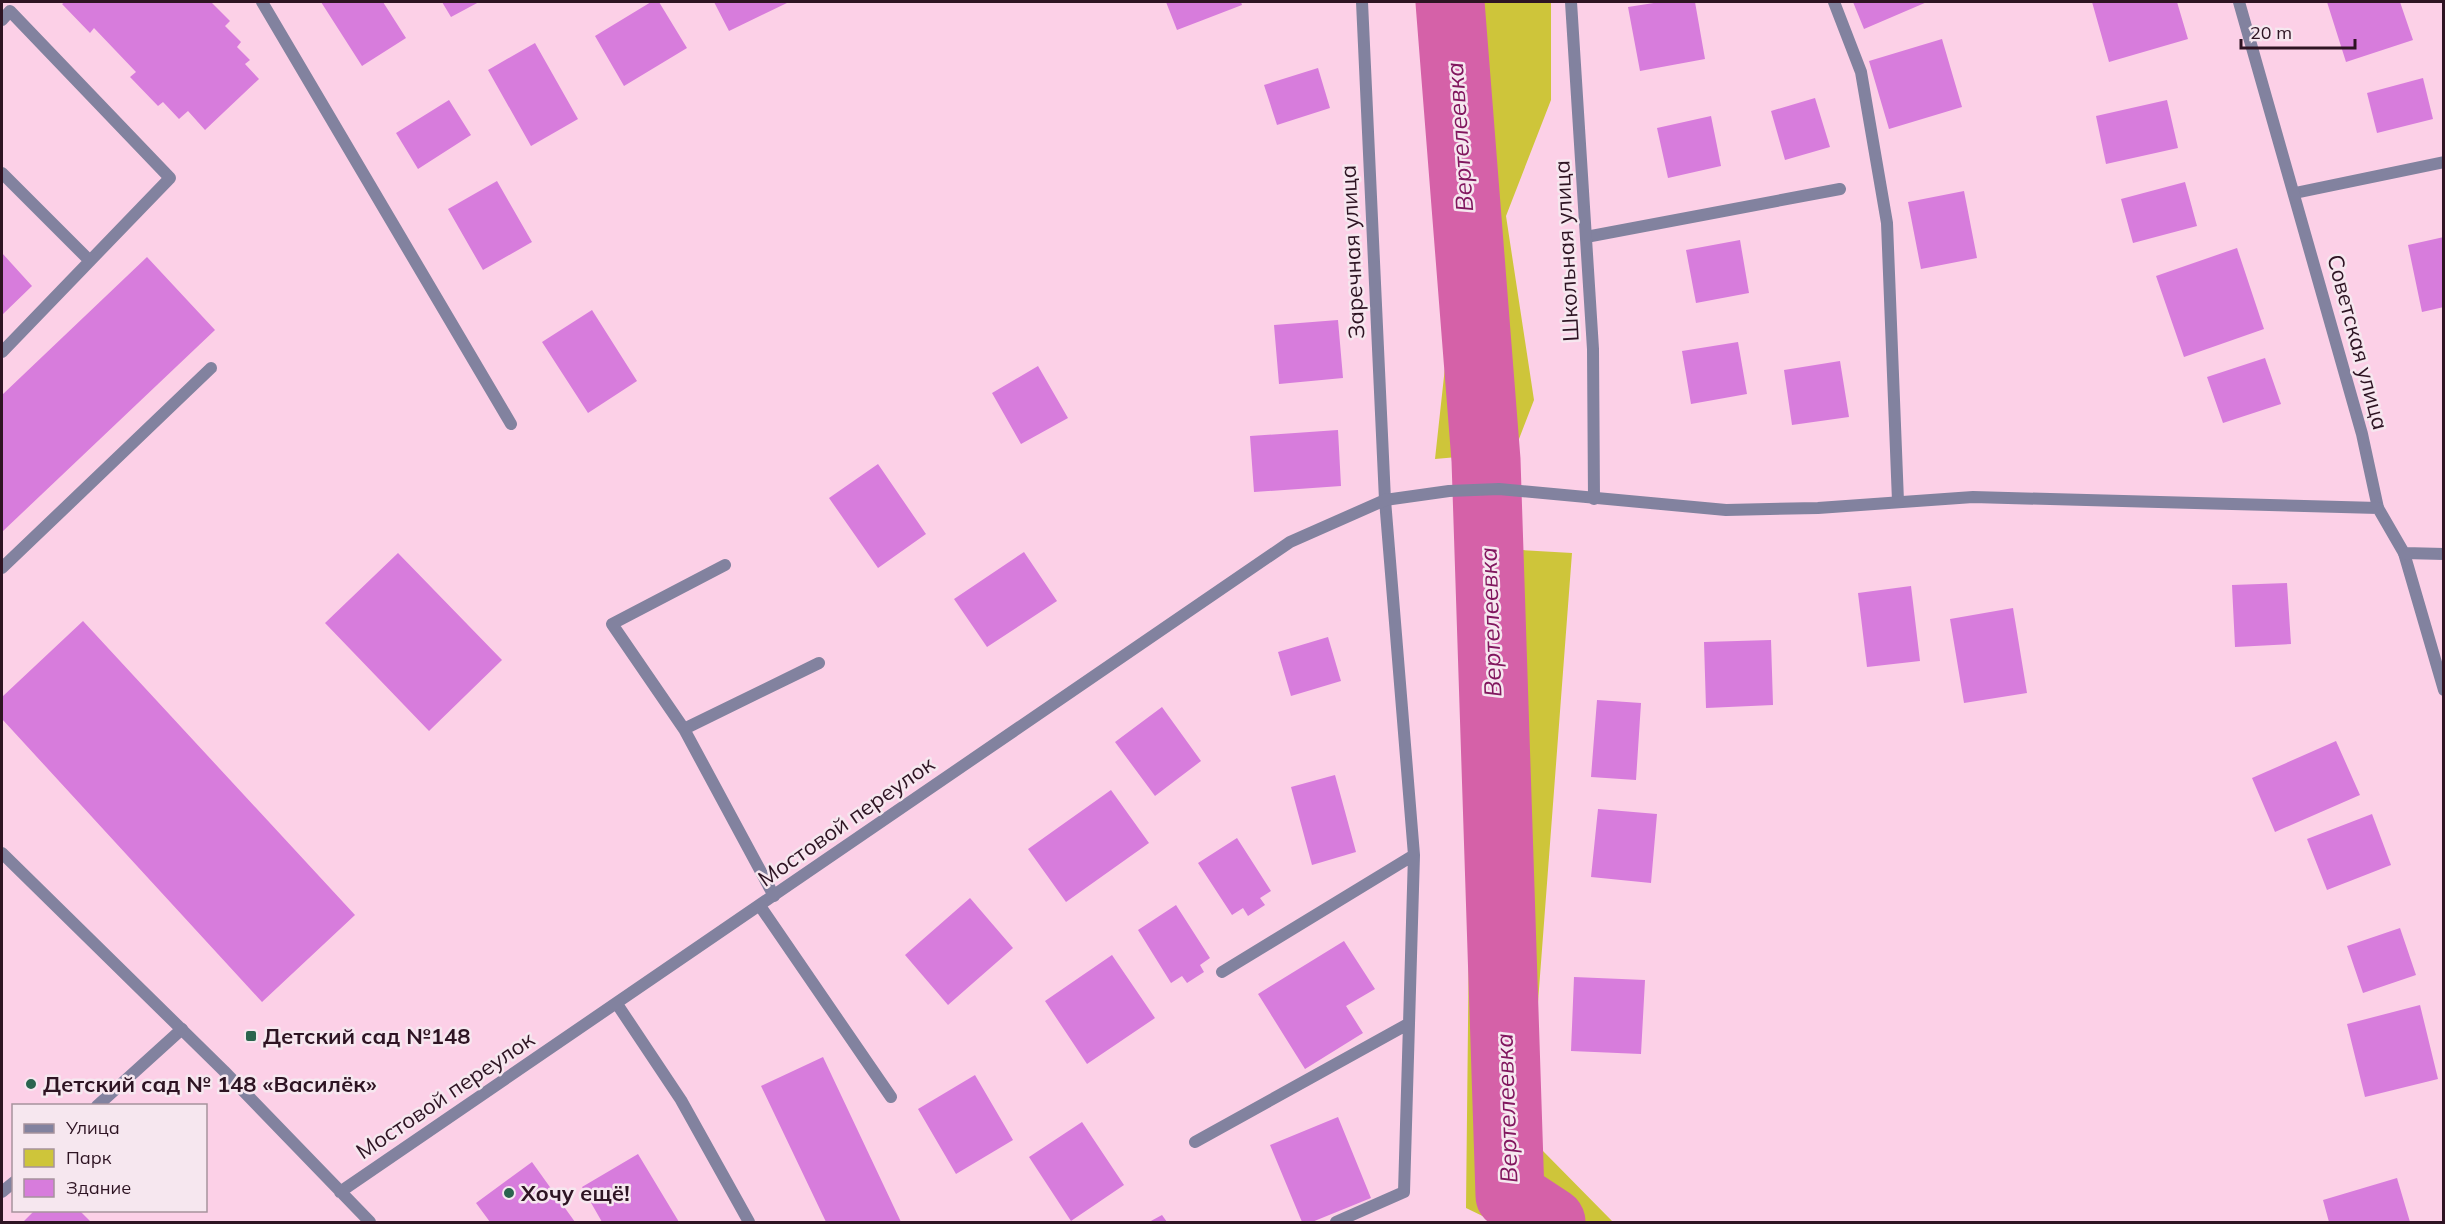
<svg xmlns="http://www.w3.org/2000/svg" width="2445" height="1224" font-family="Mulish,sans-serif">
<rect width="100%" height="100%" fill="#fcd0e7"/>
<path fill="#cec53a" d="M1425,2H1551V100L1506,216L1534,400L1514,452L1435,459L1451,312L1424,63Z
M1468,547L1572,553L1534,1055L1542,1150L1613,1222H1495L1466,1208L1470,842Z"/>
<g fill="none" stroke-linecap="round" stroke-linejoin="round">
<path stroke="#d561a8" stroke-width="69" d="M1450,2L1486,460L1510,1195L1551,1222"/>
</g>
<path fill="#d77cdc" d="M65,2H211L230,21L225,26L241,42L237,47L250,60L245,64L259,79L205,130L188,111L179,119L163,102L158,106L130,77L136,72L94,28L90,33L62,4Z
M321,2H383L406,38L362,66Z
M442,2H479L451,17Z
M651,2H659L687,48L624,86L595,36Z
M714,2H789L729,31Z
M1166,2H1241L1242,5L1177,30Z
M1660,2H1695L1705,59L1640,71L1628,7Z
M1853,2H1927L1864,29Z
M2092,2H2177L2188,39L2109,62Z
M2327,2H2400L2413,40L2346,62Z
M1942,39L1962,107L1889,129L1869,61Z
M535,43L578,119L531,146L488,70Z
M1318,68L1330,108L1277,125L1264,85Z
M2423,78L2433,119L2377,133L2367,93Z
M1815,98L1830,147L1785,160L1771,111Z
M449,100L471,135L418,169L396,133Z
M2167,100L2178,148L2106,164L2096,116Z
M1711,116L1721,166L1668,178L1657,128Z
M497,181L532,242L483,270L448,209Z
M2185,182L2197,226L2133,243L2121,199Z
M1964,191L1977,258L1921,269L1908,202Z
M2444,237V307L2422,312L2408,245Z
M1740,240L1749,293L1696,303L1686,250Z
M2237,248L2264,329L2184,357L2156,276Z
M2,253L32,286L2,315Z
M147,257L215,330L2,532V395Z
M592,310L637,381L588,413L542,342Z
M1338,320L1343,378L1279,384L1274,325Z
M1738,342L1747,394L1691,404L1682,351Z
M2265,358L2281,404L2223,423L2207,377Z
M1840,361L1849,417L1792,425L1784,370Z
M1038,366L1068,418L1021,444L992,393Z
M1338,430L1341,486L1254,492L1250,436Z
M878,464L926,534L878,568L829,498Z
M1024,552L1057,601L987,647L954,599Z
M398,553L502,660L429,731L325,623Z
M2287,583L2291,644L2235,647L2232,585Z
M1911,586L1920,661L1867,667L1858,593Z
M2013,608L2027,693L1964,703L1950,619Z
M83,621L355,915L262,1002L2,719V697Z
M1328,637L1341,681L1291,696L1278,652Z
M1771,640L1773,705L1706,708L1704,642Z
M1597,700L1641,703L1636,780L1591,777Z
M1162,707L1201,761L1155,796L1115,742Z
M2336,741L2360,795L2275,832L2252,778Z
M1335,775L1356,852L1312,865L1291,787Z
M1111,790L1149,843L1066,902L1028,849Z
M1598,809L1657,814L1651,883L1591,877Z
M2372,814L2391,865L2327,890L2307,839Z
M1237,838L1271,891L1260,898L1265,905L1248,916L1243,908L1232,915L1198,863Z
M970,898L1013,948L948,1005L905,955Z
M1176,905L1210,958L1200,965L1204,972L1187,983L1182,976L1171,983L1138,930Z
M2400,928L2416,975L2363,993L2347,946Z
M1344,941L1375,989L1346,1006L1363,1033L1305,1069L1258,994Z
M1112,955L1155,1018L1087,1064L1045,1001Z
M1574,977L1645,980L1641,1054L1571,1051Z
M2420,1005L2438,1079L2365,1097L2347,1024Z
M823,1057L901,1222H826L761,1086Z
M975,1075L1013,1140L956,1174L918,1109Z
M1338,1117L1371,1198L1312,1222H1302L1270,1145Z
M1082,1122L1124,1185L1071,1221L1029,1157Z
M638,1154L679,1222H602L582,1187Z
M532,1162L575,1222H490L476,1203Z
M2397,1178L2410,1222H2329L2323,1200Z
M35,1210H79L91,1222H23Z
M1162,1215L1167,1222H1149Z"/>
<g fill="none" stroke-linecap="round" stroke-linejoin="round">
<path stroke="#82829f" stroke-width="12" d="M262,2L511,424
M1834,2L1861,72L1887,223L1898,501
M2,20L10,11L170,178L2,352
M2,173L90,261
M2295,193L2444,162
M1586,237L1840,189
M2,568L211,368
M684,729L612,624L725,565
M774,896L684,729L819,663
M760,906L891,1097
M1222,972L1414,855
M617,1004L681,1100L749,1222
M97,1106L182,1029
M1195,1142L1408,1024
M2,1192L14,1182
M1336,1222L1404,1192L1414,855L1385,500"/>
<path stroke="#82829f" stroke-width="12" d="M1362,2L1385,500
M1571,2L1593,349L1594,499
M2239,2L2362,434L2378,508
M2404,553L2444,690"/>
<path stroke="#82829f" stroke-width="12" d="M2,853L224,1071L370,1222
M340,1192L1290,542L1385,500L1449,491L1499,489L1726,510L1818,508L1973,497L2378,508L2404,553L2444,554"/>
</g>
<g fill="#2a644e" stroke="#f6e7ef" stroke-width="2">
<rect x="245" y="1030" width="12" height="12" rx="3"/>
<circle cx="31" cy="1084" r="6"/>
<circle cx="509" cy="1193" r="6"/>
</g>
<g text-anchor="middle" stroke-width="5" stroke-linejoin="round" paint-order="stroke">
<g font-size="22" fill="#2e1423" stroke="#f6e7ef">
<text transform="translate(1566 251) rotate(-93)" y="8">Школьная улица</text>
<text transform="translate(1352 252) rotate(-93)" y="8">Заречная улица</text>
<text transform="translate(2358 342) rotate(75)" y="8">Советская улица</text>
<text transform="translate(846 821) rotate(-35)" y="8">Мостовой переулок</text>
<text transform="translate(445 1095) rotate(-34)" y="8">Мостовой переулок</text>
</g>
<g font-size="22" font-weight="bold" fill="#2e1423" stroke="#f6e7ef" text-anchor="start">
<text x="263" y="1044">Детский сад №148</text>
<text x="43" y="1092">Детский сад № 148 «Василёк»</text>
<text x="521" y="1201">Хочу ещё!</text>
</g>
<g font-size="24" font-style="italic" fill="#81165e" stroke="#f6e7ef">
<text transform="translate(1460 137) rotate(-94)" y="8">Вертелеевка</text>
<text transform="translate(1491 622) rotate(-92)" y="8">Вертелеевка</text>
<text transform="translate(1507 1108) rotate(-92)" y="8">Вертелеевка</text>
</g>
</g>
<rect width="2445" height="1224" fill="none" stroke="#2e1423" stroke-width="6"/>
<rect x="12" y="1104" width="195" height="108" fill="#f6e7ef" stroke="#a6939d" stroke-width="1.5"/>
<rect x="24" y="1124" width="30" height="9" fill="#82829f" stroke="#a6939d" stroke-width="1.5"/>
<text x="66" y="1134" font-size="18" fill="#2e1423">Улица</text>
<rect x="24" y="1149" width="30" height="18" fill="#cec53a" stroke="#a6939d" stroke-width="1.5"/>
<text x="66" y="1164" font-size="18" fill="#2e1423">Парк</text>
<rect x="24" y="1179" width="30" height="18" fill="#d77cdc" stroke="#a6939d" stroke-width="1.5"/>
<text x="66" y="1194" font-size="18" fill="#2e1423">Здание</text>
<path d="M2241 39v9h114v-9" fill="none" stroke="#2e1423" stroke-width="3"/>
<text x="2250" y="39" font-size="18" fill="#2e1423" stroke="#f6e7ef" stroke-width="4.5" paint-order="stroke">20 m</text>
</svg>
